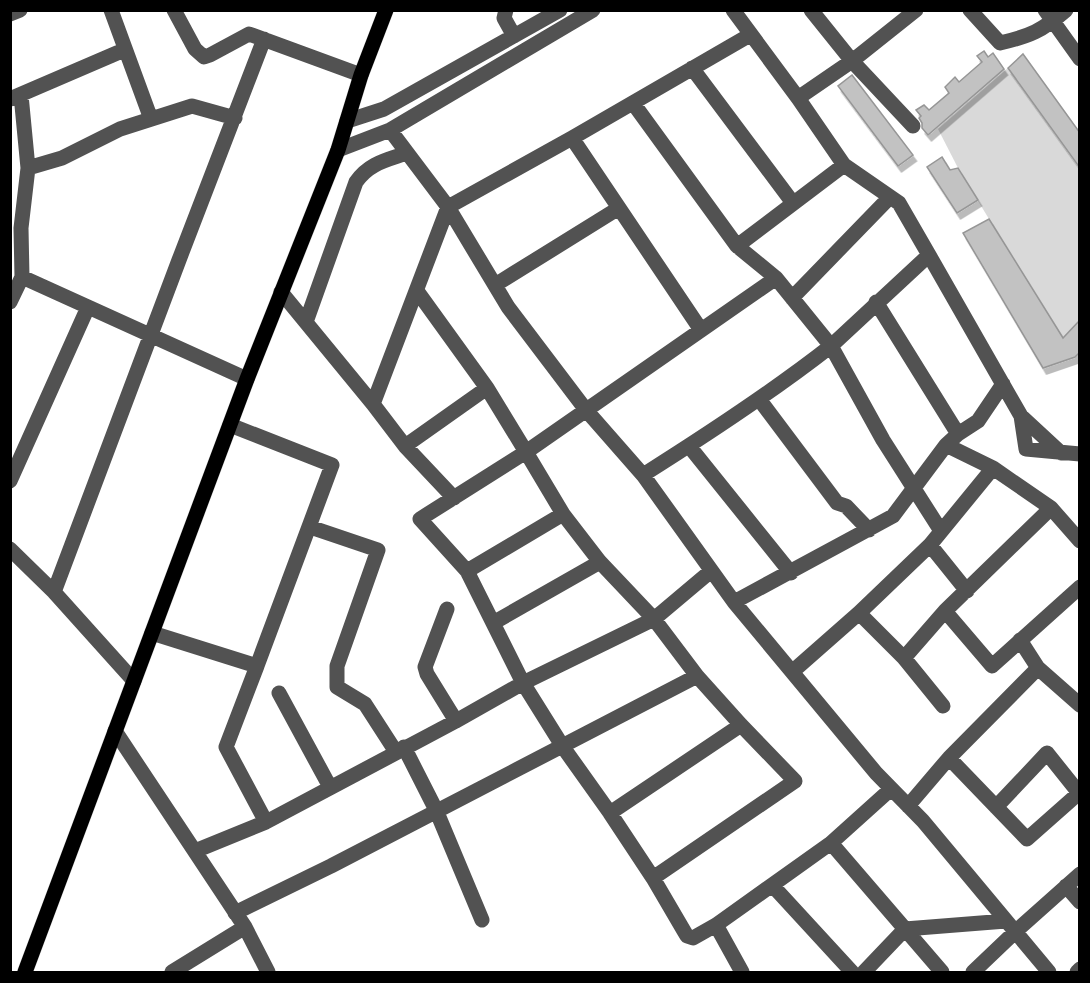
<svg xmlns="http://www.w3.org/2000/svg" width="1090" height="983" font-family="Figtree,sans-serif">
<defs>
<filter id="shadow"><feDropShadow dx="3.5" dy="6" stdDeviation="0" flood-color="#0004"/></filter>
</defs>
<rect width="100%" height="100%" fill="#fff"/>
<path fill="#d9d9d9" d="M1008,68L1079,168V320L1062,339L958,168L938,129Z"/>
<path fill="#c2c2c2" stroke="#969696" stroke-width="1.5" filter="url(#shadow)" d="M984,51L988,57L993,53L1004,69L928,135L922,128V123L919,118L921,116L916,110L924,105L929,110L949,93L945,87L955,77L959,82L982,62L977,56Z
M1023,54L1080,133V168L1008,68Z
M852,75L913,155L898,166L838,86Z
M942,157L950,170L958,168L978,200L957,213L927,167Z
M989,219L1063,338L1080,320V352L1075,357L1043,368L963,233Z"/>
<g fill="none" stroke-linecap="round" stroke-linejoin="round">
<g stroke="#dbdbdb" stroke-width="16">
<path id="major" d="M25,972L247,379L338,150L361,75L386,10"/>
</g>
<path stroke="#525252" stroke-width="15" d="M111,10L151,119
M174,10L195,49L204,57L210,55L249,34L361,75
M506,10L504,18L514,36
M811,10L852,61L916,10
M970,10L1000,43C1030,36 1042,31 1066,10
M1045,10L1080,59
M10,14L20,10
M750,35L572,138L448,207L373,404L405,446L487,388L526,452L776,278
M692,68L793,203
M798,98L852,61L913,126
M10,99L124,50
M633,103L737,246
M347,121L384,109L560,10
M390,130L448,207L508,307L586,410L643,475C708,434 771,393 831,346L776,278L737,246L844,165L798,98L733,10
M572,138L701,330
M338,150L390,130L593,10
M844,165L899,203L929,255L831,346L883,440L941,531
M28,168L62,158L120,129L192,106L235,118
M929,255L1021,416L1026,449L1080,454
M22,277L247,379
M495,285L619,208
M417,291L487,388
M281,292L373,404
M792,298L890,197
M10,302L22,277L21,228L28,168L21,95
M876,302L958,434L946,445
M306,322L356,182C369,163 387,160 407,153
M759,399L837,503L846,506L869,530
M1021,416L1061,453
M958,434L978,421L1003,384
M405,446L454,498
M689,446L791,573
M643,475L734,602L893,516L946,445L993,468L930,545L859,613L904,658L945,611L1051,508L993,468
M10,481L88,307
M1051,508L1080,541
M563,514L526,452L420,519L467,571L523,683L563,747L610,813L741,725
M310,527L378,550L337,666V687L365,704L396,752
M930,545L967,591
M10,549L54,592L134,681
M467,571L563,514L600,562L654,619L697,676
M54,592L179,260L264,39
M734,602L876,773L923,821L1049,972
M447,609L425,667L427,674L456,721
M945,611L992,666L1080,587
M493,623L600,562
M152,633L257,666L332,465L230,425
M904,658L943,706
M257,666L226,747L266,822
M1038,668L1080,705
M792,672L859,613
M279,693L330,787
M115,731L245,927L268,972
M404,747L436,810L482,920
M908,806L949,758
M996,807L1047,753L1079,793L1027,839L949,758L1038,668L1020,640
M831,843L905,929L1006,921
M195,851L266,822L456,721L523,683L654,619L711,571
M653,878L684,931L687,936L693,938L716,925L831,843L891,789
M772,885L852,972
M1066,886L1080,902
M235,913L331,866L697,676L741,725L795,781L653,878L610,813
M716,925L742,972
M172,972L245,927
M864,972L905,929L942,972
M973,972L1015,932L1080,874
M1077,972L1080,969"/>
<use href="#major" stroke="#000" stroke-width="15"/>
</g>
<rect width="1090" height="983" fill="none" stroke="#000000" stroke-width="24"/>
</svg>
